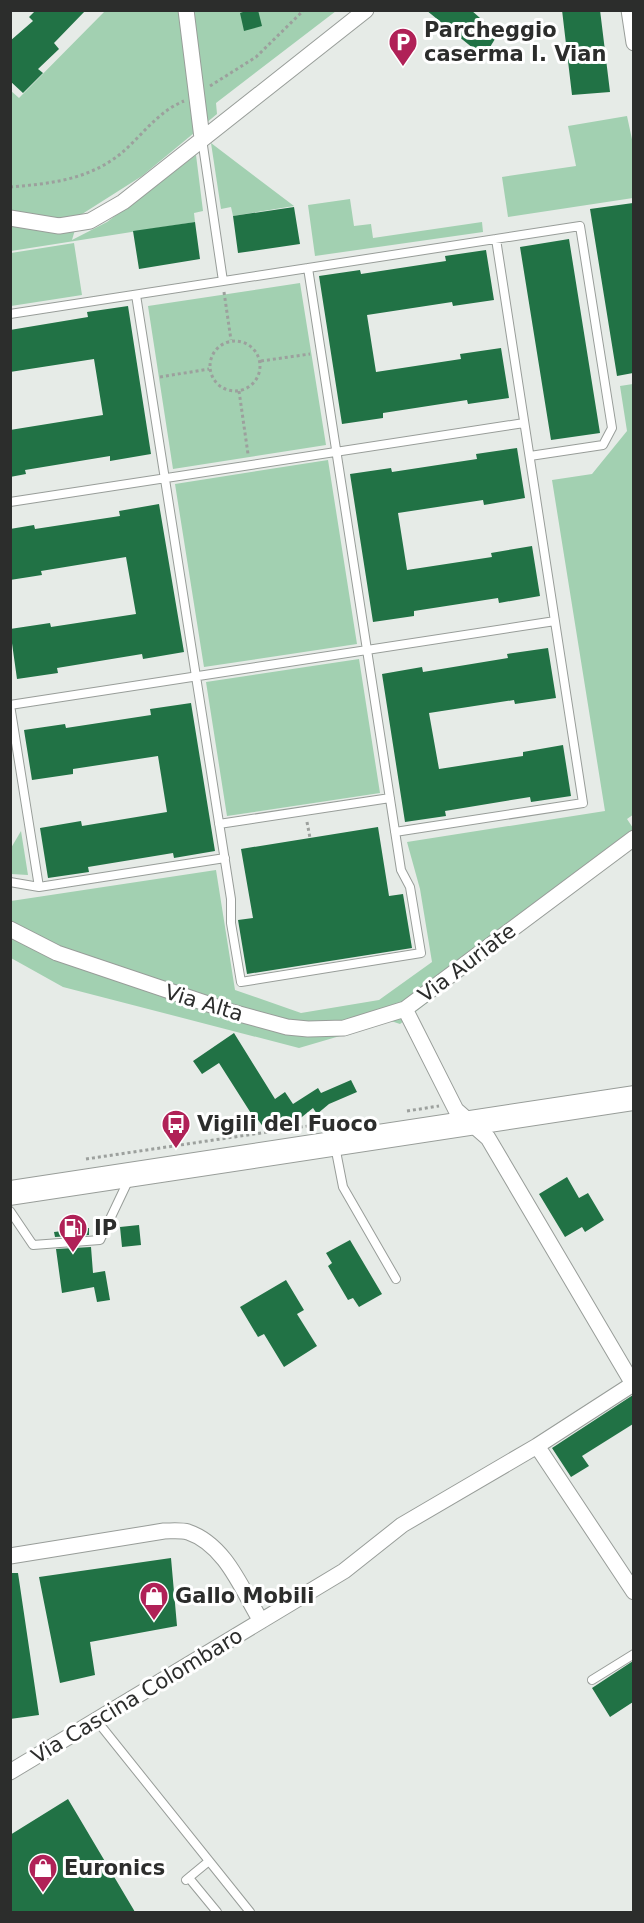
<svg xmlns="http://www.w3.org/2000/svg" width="644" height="1923" font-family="'DejaVu Sans',sans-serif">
<rect width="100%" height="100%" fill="#e6ebe7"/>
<path fill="#a2d0b1" d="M105,11H336L216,103L217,114L142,176L79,216L72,240L107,222L196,155L203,211L194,213L195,222L11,251L10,90L19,98Z
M627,116L633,144V198L508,217L502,177L576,166L568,126Z
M211,143L294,206L233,216L231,207L221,209Z
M350,199L354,226L371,224L373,238L482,222L483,232L315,256L308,205Z
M74,243L82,295L11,306V253Z
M300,283L326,445L173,469L148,306Z
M633,384L634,814L627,819L633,828V843L400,1024L391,1021L299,1048L63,987L11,958V901L216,870L235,990L301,1013L379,1000L432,962L420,889L407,842L605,811L552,480L592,474L627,431L620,386Z
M328,460L357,644L204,667L175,484Z
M359,659L380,793L227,816L206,682Z
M21,831L28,875L11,874V848Z"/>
<path fill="#217245" d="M36,10H86L54,43L59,49L38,69L43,73L23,93L10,81V41L33,21L29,17Z
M249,10H258L262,26L244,31L240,13Z
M426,10H471L498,34L484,57Z
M562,10H600L610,92L572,95Z
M633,203V373L617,376L590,209Z
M294,207L300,244L238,253L233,216Z
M195,222L200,259L139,269L133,231Z
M569,239L600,433L551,440L520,247Z
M486,250L494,300L453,306L452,302L367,315L376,372L461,359L460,354L501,348L509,398L468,404L467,400L383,413V418L342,424L319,276L360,270L361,274L446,261L445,256Z
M128,306L151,454L110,461V456L25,470L26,474L10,477V430L103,415L94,359L10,372V330L88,317L87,312Z
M517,448L525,498L484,505L483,500L398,513L407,570L492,557L491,553L532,546L540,596L499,603L498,598L414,611V616L373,622L350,474L391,468L392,472L477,459L476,454Z
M159,504L184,652L143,659L142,654L57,668L58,673L17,679L10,629L50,623L51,627L136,614L126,557L41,571L42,575L10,580V529L34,525L35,529L120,516L119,511Z
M548,648L556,698L515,704L514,700L429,713L439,769L523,756V752L563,745L571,796L531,802L530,797L445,811L446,816L405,822L382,674L422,667L423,672L508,658L507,654Z
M191,703L215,851L174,858L173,853L88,867L89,872L48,878L40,828L81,821L82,826L167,812L158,756L73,769V774L32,780L24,730L65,724L66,728L151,715L150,709Z
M378,827L389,896L403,894L412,948L247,974L238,920L253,918L241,849Z
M234,1033L275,1099L285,1092L293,1104L318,1088L321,1093L351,1080L357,1092L329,1104L317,1114L313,1108L292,1125L264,1128L256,1117L254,1118L219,1063L202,1074L193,1061Z
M567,1177L579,1198L588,1193L604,1220L585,1232L582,1227L565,1237L539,1194Z
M139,1225L141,1245L122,1247L120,1227Z
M89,1228V1235L55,1237L54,1232Z
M350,1240L382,1294L359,1307L353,1298L348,1300L328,1266L332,1263L326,1253Z
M91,1247L93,1273L105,1271L110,1300L97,1302L94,1287L62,1293L56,1249Z
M286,1280L304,1310L297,1314L317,1346L284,1367L264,1334L258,1337L240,1307Z
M633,1395V1424L582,1456L589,1466L571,1477L552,1448Z
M171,1558L177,1626L90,1642L95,1675L60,1683L39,1577Z
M10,1573H18L39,1715L10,1719Z
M633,1661V1702L610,1717L592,1688Z
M68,1799L135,1912H10V1835Z"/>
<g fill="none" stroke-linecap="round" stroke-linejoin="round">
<g stroke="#989d99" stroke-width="10">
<path id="service" d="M202,139L223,281
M136,295L231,899V923L241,982L421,953L410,887L401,870L308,268
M10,314L580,226L612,428L603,445L530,456
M10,502L524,423
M219,824L390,798
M395,832L583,803L496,239
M10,882L39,887L225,858
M39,887L10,705L555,621
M335,1146L343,1187L396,1279
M10,1211L33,1245L100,1240L129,1179
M592,1680L634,1654
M97,1721L250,1912
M189,1878L217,1912
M186,1880L209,1861"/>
</g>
<g stroke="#989d99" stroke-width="17">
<path id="minor" d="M186,10L202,138
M629,10L634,43
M10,218L59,226L90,221L123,202L366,10
M10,929L57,953L232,1012L287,1027L308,1029L344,1028L405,1009L634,838
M537,1446L634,1592
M10,1556L164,1531C172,1531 181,1530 188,1532C226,1545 242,1590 261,1621
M10,1772L344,1571L402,1525L537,1446L633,1384L488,1138L456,1110L405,1009"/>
</g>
<g stroke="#989d99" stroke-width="26">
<path id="primary" d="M10,1193L634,1098"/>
</g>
<path stroke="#9ca09d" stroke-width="3" stroke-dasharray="3 3" stroke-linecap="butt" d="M210,86L256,57L304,10
M10,187C45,184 79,181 109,162C137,145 152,114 184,101
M224,292L231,340
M210 366a25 25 0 1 1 50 0a25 25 0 1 1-50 0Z
M261,361L310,354
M160,377L209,369
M239,391L248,454
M307,822L310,838
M407,1111L439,1106
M86,1159L308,1126"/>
<use href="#service" stroke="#fff" stroke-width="8"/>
<use href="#minor" stroke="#fff" stroke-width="15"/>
<use href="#primary" stroke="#fff" stroke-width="24"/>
</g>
<defs>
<g id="parking-pin" transform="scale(1.5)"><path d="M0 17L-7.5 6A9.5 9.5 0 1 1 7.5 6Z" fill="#b02157" stroke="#fff"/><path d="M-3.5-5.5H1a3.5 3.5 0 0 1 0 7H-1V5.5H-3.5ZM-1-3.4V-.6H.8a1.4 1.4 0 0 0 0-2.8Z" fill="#fff"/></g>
<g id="bus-pin" transform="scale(1.5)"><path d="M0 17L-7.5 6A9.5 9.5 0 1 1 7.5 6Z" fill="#b02157" stroke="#fff"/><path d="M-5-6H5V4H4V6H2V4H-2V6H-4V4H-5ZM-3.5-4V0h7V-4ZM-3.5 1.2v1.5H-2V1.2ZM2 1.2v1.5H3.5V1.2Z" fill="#fff"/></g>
<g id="fuel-pin" transform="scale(1.5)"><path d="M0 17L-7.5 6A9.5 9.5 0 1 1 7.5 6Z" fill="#b02157" stroke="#fff"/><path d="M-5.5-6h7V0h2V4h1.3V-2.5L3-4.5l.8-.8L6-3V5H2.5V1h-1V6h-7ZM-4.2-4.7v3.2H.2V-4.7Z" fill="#fff"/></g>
<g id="shop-pin" transform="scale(1.5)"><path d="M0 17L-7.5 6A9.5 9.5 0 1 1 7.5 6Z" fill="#b02157" stroke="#fff"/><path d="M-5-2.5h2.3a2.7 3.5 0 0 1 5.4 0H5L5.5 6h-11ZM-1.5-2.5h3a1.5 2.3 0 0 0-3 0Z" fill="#fff"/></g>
</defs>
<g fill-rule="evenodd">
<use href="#parking-pin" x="403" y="42"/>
<use href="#bus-pin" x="176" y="1124"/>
<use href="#fuel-pin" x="73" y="1228"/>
<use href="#shop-pin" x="154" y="1596"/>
<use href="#shop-pin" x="43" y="1868"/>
</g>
<g text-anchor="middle" stroke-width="6" stroke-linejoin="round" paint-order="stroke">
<g font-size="21" font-weight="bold" fill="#2c2d2c" stroke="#fff" text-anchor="start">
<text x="424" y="37">Parcheggio<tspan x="424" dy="24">caserma I. Vian</tspan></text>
<text x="197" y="1131">Vigili del Fuoco</text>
<text x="94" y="1235">IP</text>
<text x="175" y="1603">Gallo Mobili</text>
<text x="64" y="1875">Euronics</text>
</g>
<g font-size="21" fill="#2c2d2c" stroke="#fff">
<text transform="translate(467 963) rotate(-37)" y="7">Via Auriate</text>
<text transform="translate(204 1003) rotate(17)" y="7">Via Alta</text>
<text transform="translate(137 1696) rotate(-31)" y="7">Via Cascina Colombaro</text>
</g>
</g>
<rect width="644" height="1923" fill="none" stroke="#2c2d2c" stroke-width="24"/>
</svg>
